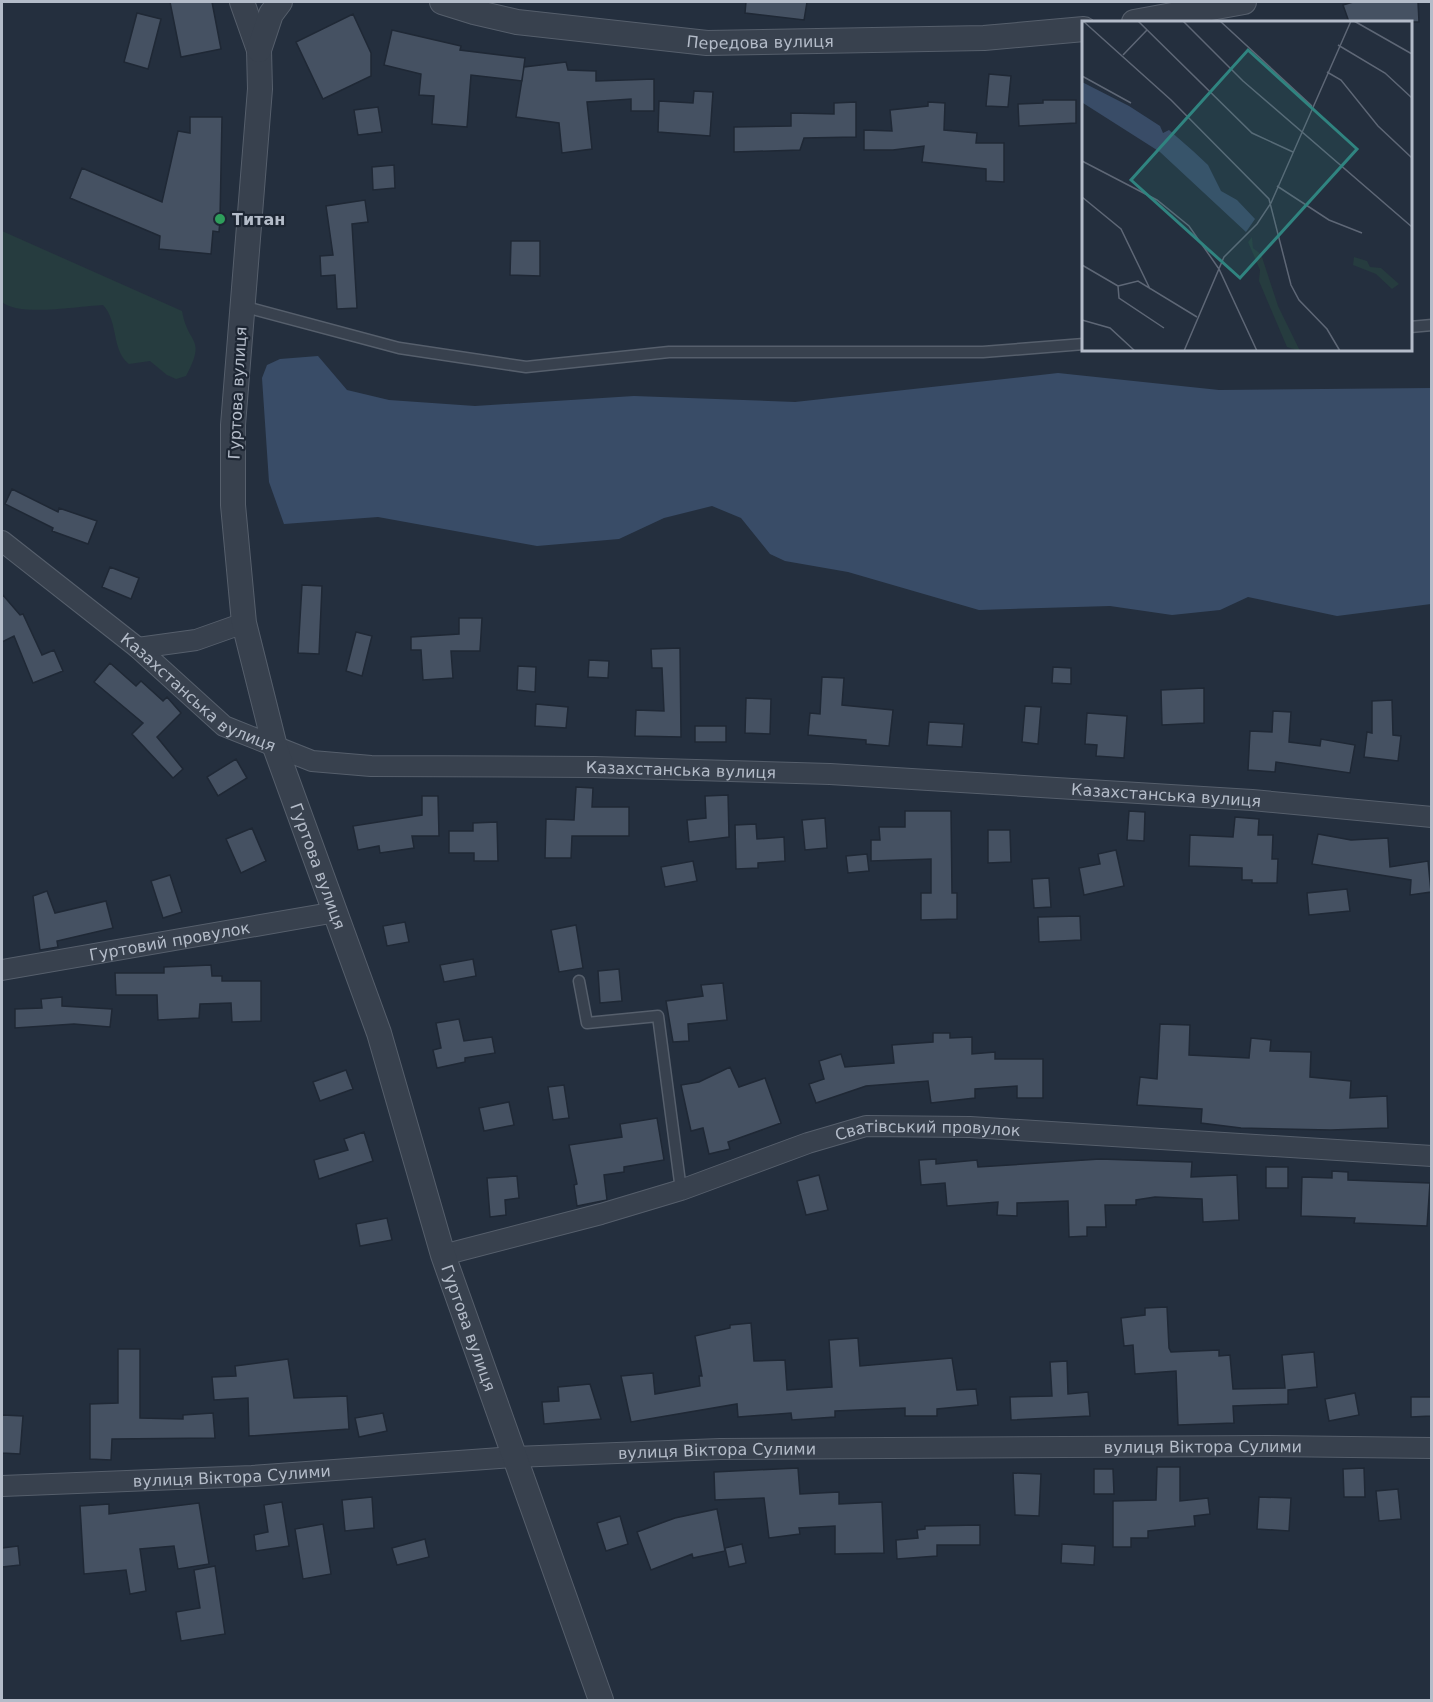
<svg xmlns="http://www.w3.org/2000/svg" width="1433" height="1702" font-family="'DejaVu Sans',sans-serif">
<rect width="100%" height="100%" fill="#242f3e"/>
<path fill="#263c3f" d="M2,231L182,311C188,346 207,336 186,376L176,379L167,375L150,361L129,364C111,350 119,322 103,305C79,306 19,317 2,302Z"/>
<path fill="#394c67" d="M318,356L347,390L389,400L475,406L634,396L795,402L1058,373L1219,390L1431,388V604L1337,616L1248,597L1220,610L1172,615L1110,606L979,610L848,572L785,561L770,554L741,518L712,506L664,518L619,539L537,546L378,517L284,524L269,482L262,378L267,365L280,359Z"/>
<path fill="#455162" stroke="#1f2835" stroke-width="1.5" d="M170,2H212L221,49L181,57Z
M746,2H807L804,20L745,13Z
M1353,2H1418L1419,22H1349L1343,5Z
M137,13L161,19L148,69L124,62Z
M353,14L371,53V76L323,99L296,42Z
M392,30L461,46L460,50L525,58L522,81L471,75L467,127L432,124L434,96L419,95L421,74L384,65Z
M566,62L568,70L596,71V81L654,79V111H631V99L587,102L592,149L562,153L559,123L516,117L524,67Z
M989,74L1011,76L1008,107L986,106Z
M694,91L713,92L710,136L658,132L659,101L693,103Z
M1043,100H1076V123L1019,126L1018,104L1043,103Z
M856,102V137L804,138L800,150L734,152V127L791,126V113L834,114V103Z
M928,102L945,103L944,130L977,133L976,143H1004V182L986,181V169L922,162L924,146L893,150H864V130L892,131L890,110L928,106Z
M378,107L382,132L358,135L354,110Z
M190,117H222L220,219L219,232L213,231L211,254L159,249L160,236L70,198L82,168L162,202L178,131L190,133Z
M394,165L395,188L373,190L372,167Z
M365,200L368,222L352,224L357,308L337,309L335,275L321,276L320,256L333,255L326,206Z
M511,241H540V276L510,275Z
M12,489L58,512L59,508L97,521L88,544L52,531L53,528L5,504Z
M110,567L139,578L131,599L102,587Z
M302,585L322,586L319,654L298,653Z
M2,594L20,615L23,614L42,655L54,650L63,671L33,683L14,636L2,642Z
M459,618H482L480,651H451L453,678L423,680L421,650H411V637L459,634Z
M356,632L372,636L362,676L346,671Z
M680,648L681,737L635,736L636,710L664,711L662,668H652L651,649Z
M589,660L609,661L608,678L588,677Z
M110,663L136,686L141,681L163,701L167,697L181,713L157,737L183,769L173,778L132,734L143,723L94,682Z
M518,666L536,667L535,692L517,690Z
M1053,667L1071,668V684L1052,683Z
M822,677L844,678L842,705L893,710L889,746L866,744V740L808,735L810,713L820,714Z
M1204,688V723L1162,725L1161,690Z
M746,698L771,699L770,734L745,733Z
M1392,700L1393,735L1401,736L1398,761L1364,757L1367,732L1372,733V701Z
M536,704L568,707L566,728L535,726Z
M1025,706L1041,707L1038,744L1022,742Z
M1273,711L1291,712L1289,742L1320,746L1321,739L1355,745L1350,773L1276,762L1275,772L1248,770L1250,731L1272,732Z
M1087,713L1127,716L1124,758L1096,756L1097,745L1085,744Z
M929,722L964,724L962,747L927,745Z
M695,726H726V742H695Z
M236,759L247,778L218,796L207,777Z
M576,787L593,788L592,807H629V836H572L571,858H545L546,819L574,820Z
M728,795L729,837L689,842L687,820L706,818L705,796Z
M422,796H438L439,836H412L414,848L380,853L379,846L358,850L353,826L422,815Z
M905,811H951L952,893H957V919L921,920V893H931V859L871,861V840H880L879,827H905Z
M1129,811L1145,812L1144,841L1127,840Z
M1235,817L1259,819L1258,835H1273L1272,859H1278L1277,883H1252V880H1242V868L1189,866L1190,835L1233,837Z
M825,818L827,848L805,850L802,820Z
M497,822L498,861H474V853H449V831H473V823Z
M756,824L757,839L784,837L785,861L758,863V868L736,869L735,825Z
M252,828L266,861L241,873L226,839Z
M988,830H1010L1011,862L988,863Z
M1318,834L1351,840L1388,838L1390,867L1428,861L1431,892L1410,895L1411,880L1312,864Z
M1116,850L1124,886L1084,895L1079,868L1100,864L1098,854Z
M867,854L869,871L848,873L846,856Z
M693,861L697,881L665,887L661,867Z
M170,875L182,912L163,918L151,881Z
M1049,878L1051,907L1034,908L1032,879Z
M1347,889L1350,911L1309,915L1307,893Z
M47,891L55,913L106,901L113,928L57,941L58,947L40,950L33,896Z
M1080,916L1081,940L1039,942L1038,917Z
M405,922L409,942L387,946L383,926Z
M576,925L583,968L559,972L551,930Z
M473,959L476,976L444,982L440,965Z
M211,965L212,976H222V981H261V1021L232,1022L231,1003L200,1004L199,1018L158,1020L157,995H116L115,973H164V967Z
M619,969L622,1001L600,1003L598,971Z
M723,983L727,1020L688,1024L689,1041L673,1042L666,1001L703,996L701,985Z
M62,997V1006L112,1009L110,1027L74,1024L15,1028V1009L42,1008L41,999Z
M459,1019L464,1041L492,1037L495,1053L465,1058V1062L437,1068L433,1050L441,1048L436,1023Z
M1160,1024L1190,1025L1189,1055L1249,1058L1251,1038L1271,1040L1270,1051L1311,1052L1310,1077L1351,1081L1350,1098L1387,1096L1388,1128L1331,1130L1241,1128L1201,1123L1202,1109L1137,1105L1140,1077L1157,1079Z
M933,1033H950V1038L972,1037V1054L995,1052V1059H1043V1098H1017V1086L975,1089V1098L931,1103L928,1081L866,1086L816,1103L809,1084L824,1079L819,1061L841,1054L845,1067L894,1063L892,1045L933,1042Z
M730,1067L739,1087L765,1078L781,1123L728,1142L730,1149L709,1154L703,1128L691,1131L681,1085L699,1082Z
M346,1070L353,1089L320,1101L313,1082Z
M564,1085L569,1118L553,1120L548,1087Z
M509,1102L514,1125L484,1131L479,1108Z
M657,1118L664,1160L624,1167V1172L604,1175L607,1200L577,1206L574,1185L577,1184L569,1145L622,1137L620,1124Z
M364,1132L373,1161L319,1179L314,1160L348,1150L344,1139Z
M936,1159V1164L977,1160L978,1167L1100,1159L1192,1162L1191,1177L1237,1175L1239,1220L1203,1222L1202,1199L1155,1197L1136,1200V1205H1105L1106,1227H1087V1236L1069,1237L1068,1201L1017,1203V1216L997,1215L998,1202L947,1206L945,1183L921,1185L919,1160Z
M1266,1167H1288V1188H1266Z
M1332,1171L1348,1172V1180L1430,1183L1427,1226L1354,1223L1355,1218L1301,1216L1302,1177L1332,1178Z
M819,1175L828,1210L806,1215L797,1181Z
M517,1176L519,1198L505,1200L506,1215L490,1217L487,1178Z
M387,1218L392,1240L360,1246L356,1224Z
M1167,1307L1169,1348L1171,1352L1219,1350V1356L1230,1355L1233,1389L1285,1388L1282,1355L1314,1352L1317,1387L1288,1390V1404L1233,1406L1234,1423L1178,1425L1176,1371L1135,1374L1133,1345L1124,1346L1121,1318L1145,1315V1308Z
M751,1323L754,1361L785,1360L787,1390L832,1387L829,1340L858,1338L860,1366L952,1358L957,1390L976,1389L978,1405L937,1409V1416H905V1408L835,1411V1417L792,1420L791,1413L738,1417L737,1404L631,1422L621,1376L653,1373L655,1394L700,1386L699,1376H702L695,1336L730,1328V1325Z
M118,1349H140V1418L183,1419V1415L213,1413L215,1438L112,1439L111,1460L90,1459V1404L118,1403Z
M288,1359L294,1398L347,1396L349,1429L249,1436L248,1398L214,1400L212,1377L236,1376L235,1366Z
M1067,1361L1068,1394L1088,1392L1090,1416L1011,1420L1010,1397L1052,1396L1050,1362Z
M590,1384L601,1419L544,1424L542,1402L559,1401L558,1387Z
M1355,1393L1359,1415L1329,1421L1325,1399Z
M1411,1397H1431V1416L1411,1417Z
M383,1413L387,1431L359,1437L355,1418Z
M2,1415L23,1416L20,1454L2,1453Z
M1157,1467H1180V1501L1208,1498L1210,1514L1194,1516L1195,1526L1148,1531V1538H1131V1547H1113V1501L1156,1500Z
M798,1468L800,1494L839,1492V1504L882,1502L884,1553L835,1554V1526L799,1528L800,1534L769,1538L764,1498L715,1500L714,1472Z
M1364,1468L1365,1497H1344L1343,1469Z
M1094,1469H1113L1114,1494H1094Z
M1013,1473L1041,1474L1039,1516L1015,1515Z
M1398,1489L1401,1519L1379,1521L1376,1491Z
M372,1497L374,1528L345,1531L342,1500Z
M1259,1497L1291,1498L1289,1531L1257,1529Z
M282,1502L289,1546L256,1551L254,1535L268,1532L264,1505Z
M199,1503L209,1564L178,1569L174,1546L140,1549L146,1591L130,1594L126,1570L84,1574L80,1506L109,1504V1514Z
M717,1509L725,1551L693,1558L692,1554L651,1570L637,1532L675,1518Z
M620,1516L628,1544L606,1551L597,1523Z
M323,1524L331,1574L303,1579L295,1529Z
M980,1525V1545H937V1556L897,1559L896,1540L918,1538L917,1530L925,1529V1526Z
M425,1539L429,1557L397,1565L392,1548Z
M742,1544L746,1563L729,1567L725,1548Z
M1062,1544L1095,1546L1094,1565L1061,1563Z
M18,1546L20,1565L2,1567V1548Z
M215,1566L225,1634L181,1641L176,1612L200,1608L194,1570Z"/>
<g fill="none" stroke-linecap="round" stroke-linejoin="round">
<g stroke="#565f6c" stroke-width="13">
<path id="service" d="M242,306L399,348L526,367L669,352H983L1084,344
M1410,327L1432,325
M579,981L587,1023L658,1016L681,1190"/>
</g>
<g stroke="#565f6c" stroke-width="22">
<g id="minor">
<path id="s1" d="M2,541L138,648L224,726L312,761L371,766L594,767L830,774L1252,800L1432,817"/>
<path d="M138,648L196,640L244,623"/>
<path id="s2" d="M2,970L336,912"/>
<path id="s3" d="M443,1255L601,1214L681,1190L808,1143L866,1126L970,1127L1432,1156"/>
<path id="s4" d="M2,1486L252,1476L514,1457L720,1449L1265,1446L1432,1448"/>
</g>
</g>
<g stroke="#565f6c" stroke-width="26">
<g id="tertiary">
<path id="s5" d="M242,2L259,50L260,89L233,425V505L244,623L275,747L379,1033L443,1255L601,1700"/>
<path id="s6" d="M442,2L474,12L517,22L707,43L984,38L1084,29"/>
<path d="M1134,22L1244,2"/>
<path d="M259,50L271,14L280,2"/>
</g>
</g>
<use href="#service" stroke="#38414e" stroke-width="10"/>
<use href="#minor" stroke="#38414e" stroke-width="20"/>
<use href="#tertiary" stroke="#38414e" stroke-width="24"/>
</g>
<circle fill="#2e9e5b" stroke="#1d2633" stroke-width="2" cx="220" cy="219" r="6"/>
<g text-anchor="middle" stroke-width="4.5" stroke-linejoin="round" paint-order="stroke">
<g font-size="16" fill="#b4bcc9" stroke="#1d2633">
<text dy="6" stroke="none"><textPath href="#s6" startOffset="322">Передова вулиця</textPath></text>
<text transform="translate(237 393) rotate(-87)" y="6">Гуртова вулиця</text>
<text dy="6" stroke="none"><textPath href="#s1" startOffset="249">Казахстанська вулиця</textPath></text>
<text dy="6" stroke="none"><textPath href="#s1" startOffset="753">Казахстанська вулиця</textPath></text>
<text dy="6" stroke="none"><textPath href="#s1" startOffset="1239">Казахстанська вулиця</textPath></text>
<text dy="6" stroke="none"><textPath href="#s5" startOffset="880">Гуртова вулиця</textPath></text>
<text dy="6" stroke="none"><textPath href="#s2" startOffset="170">Гуртовий провулок</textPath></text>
<text dy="6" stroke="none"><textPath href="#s3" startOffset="504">Сватівський провулок</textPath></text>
<text dy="6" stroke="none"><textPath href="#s5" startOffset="1366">Гуртова вулиця</textPath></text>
<text dy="6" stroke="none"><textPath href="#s4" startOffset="1202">вулиця Віктора Сулими</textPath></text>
<text dy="6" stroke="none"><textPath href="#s4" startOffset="716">вулиця Віктора Сулими</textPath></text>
<text dy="6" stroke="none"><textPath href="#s4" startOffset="230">вулиця Віктора Сулими</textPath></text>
</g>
<g font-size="16" font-weight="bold" fill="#b4bcc9" stroke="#1d2633" text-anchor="start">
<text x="232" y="225">Титан</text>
</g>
</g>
<g transform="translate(1082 21)">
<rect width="330" height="330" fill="#242f3e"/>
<path d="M170,216L171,227L179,233L196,285L218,330L205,326L177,260L178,249L166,221ZM272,236L285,240L288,246L299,247L317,263L310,268L294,253L271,244Z" fill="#263c3f"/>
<path d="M0,61L47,85L78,105L81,112L87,109L111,130L126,144L139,170L155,179L173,198L164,211L78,131L1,82Z" fill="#394c67"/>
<path fill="none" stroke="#5e6776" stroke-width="1.5" d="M1,0L89,79L187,178L209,264L217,279L245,308L258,330M56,0L170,112L211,131M101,0L161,60L330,206M138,0L230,85M272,0L330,33M256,24L303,52L330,77M41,34L65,9M245,51L259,59L296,105L330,137M0,55L49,82M0,140L75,179L107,205L137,248L175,330M195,165L247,199L280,212M0,176L39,208L68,268M0,244L36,265M36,265L56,260L115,296M36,265L37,277L82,307M0,299L28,307L53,330M102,330L142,236L175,203L189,182L269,0"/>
<path fill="#308480" fill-opacity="0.15" stroke="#308480" stroke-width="3" d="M166,29L275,128L158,257L49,159Z"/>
<rect width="330" height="330" fill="none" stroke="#b4bcc9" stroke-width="3"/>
</g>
<rect width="1433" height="1702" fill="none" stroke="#b4bcc9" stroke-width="6"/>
</svg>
